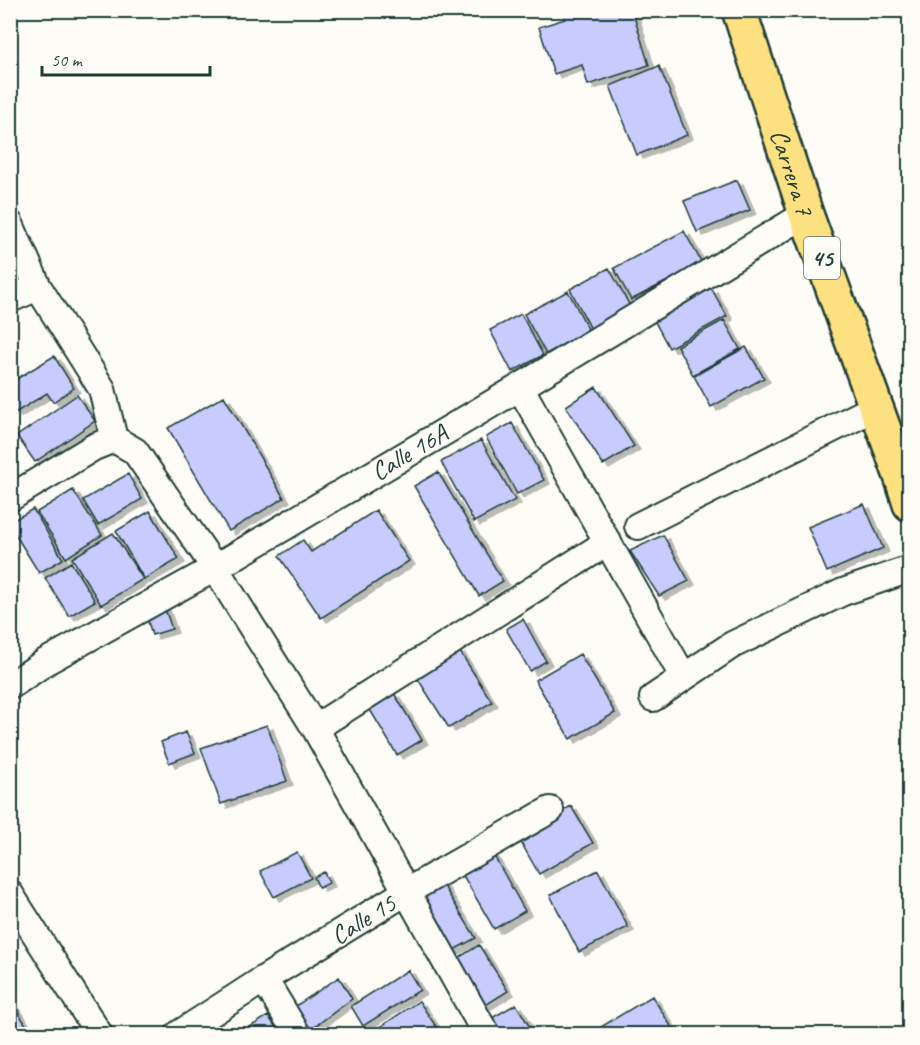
<svg xmlns="http://www.w3.org/2000/svg" width="920" height="1045" font-family="Caveat,sans-serif">
<defs>
<filter id="shadow"><feDropShadow dx="6" dy="4" stdDeviation="0" flood-color="#0004"/></filter>
</defs>
<rect width="100%" height="100%" fill="#fdfcf7"/>
<filter id="ink" filterUnits="userSpaceOnUse"><feTurbulence type="fractalNoise" baseFrequency=".0167" numOctaves="2"/><feDisplacementMap in="SourceGraphic" scale="12" xChannelSelector="R" yChannelSelector="G"/><feConvolveMatrix kernelMatrix="1 2 1 2 8 2 1 2 1" color-interpolation-filters="sRGB"/></filter>
<g filter="url(#ink)">
<path fill="#c7cbfd" stroke="#1f3d34" stroke-width="1.5" filter="url(#shadow)" d="M562,10H632L649,65L588,85L582,65L554,74L539,27L565,19Z
M659,66L687,135L637,155L610,86Z
M737,180L750,210L697,232L684,201Z
M684,231L702,263L631,300L614,268Z
M609,268L631,308L591,329L570,289Z
M711,288L727,316L669,348L654,320Z
M568,291L589,331L546,354L524,314Z
M521,314L543,355L512,372L490,330Z
M724,320L740,349L693,375L677,346Z
M746,347L764,378L711,407L694,376Z
M54,356L74,388L53,402L47,393L15,413L10,407V383Z
M596,387L634,446L603,465L566,406Z
M77,395L95,421L35,462L17,436Z
M224,396L284,498L229,531L168,428Z
M512,423L544,480L517,494L486,437Z
M481,440L515,500L474,522L441,462Z
M438,472L503,581L479,596L414,486Z
M128,474L142,499L98,525L83,500Z
M73,490L102,535L66,558L37,512Z
M864,504L883,548L827,572L808,527Z
M33,509L63,559L39,573L10,526V522Z
M376,510L409,561L321,618L279,556L303,540L311,552Z
M150,511L179,559L144,579L116,531Z
M113,533L143,579L101,605L72,558Z
M663,535L689,581L659,596L630,551Z
M71,562L95,601L69,616L45,578Z
M164,606L172,629L152,635L145,611Z
M523,619L546,661L530,671L506,629Z
M459,650L492,702L449,728L416,676Z
M580,654L615,713L570,739L535,680Z
M394,693L422,740L397,755L369,708Z
M267,725L287,781L221,804L201,748Z
M186,732L195,753L169,763L161,742Z
M571,806L593,843L539,874L518,837Z
M297,852L311,878L274,897L260,871Z
M493,854L525,911L494,929L461,872Z
M598,870L628,927L579,952L550,895Z
M324,872L329,883L319,888L314,877Z
M440,880L476,938L448,953L413,894Z
M479,945L508,991L479,1009L450,963Z
M408,970L420,990L363,1026L351,1006Z
M339,977L352,999L306,1033L290,1010Z
M652,996L676,1034H605L601,1027Z
M419,1001L437,1028L425,1034H380L377,1029Z
M12,1002L26,1025L10,1034V1003Z
M516,1004L534,1034H492L485,1022Z
M268,1016L281,1034H238Z"/>
<g fill="none" stroke-linecap="round" stroke-linejoin="round">
<g stroke="#1f3d34" stroke-width="30">
<path id="street" d="M10,224L38,287L102,389L114,439L135,451L215,568L315,728L486,1034
M10,299L38,287
M520,387L679,669
M10,498L94,447L114,439
M638,526L876,407
M10,686L47,661L215,568L520,387L806,214
M653,698L732,645L843,592L910,569
M315,728L608,542
M10,894L99,1034
M264,979L297,1034
M179,1034L264,979L406,892L550,810"/>
</g>
<g stroke="#1f3d34" stroke-width="38">
<g id="primary">
<path id="s1" d="M739,10L806,214L902,479L910,504"/>
</g>
</g>
<use href="#street" stroke="#fdfcf7" stroke-width="26"/>
<use href="#primary" stroke="#fde080" stroke-width="33"/>
</g>
</g>
<g text-anchor="middle" stroke-width="4.5" stroke-linejoin="round" paint-order="stroke">
<rect fill="#fdfcf7" stroke="#62766e" stroke-width="1.5" x="804" y="237" width="36" height="42" rx="4.5"/>
<g font-size="24" font-weight="bold" fill="#1f3d34">
<text x="822" y="266">45</text>
</g>
<g font-size="26" fill="#1f3d34" stroke="#fdfcf7">
<text dy="9" stroke="none"><textPath href="#s1" startOffset="171">Carrera 7</textPath></text>
<text transform="translate(409 452) rotate(-31)" y="9">Calle 16A</text>
<text transform="translate(363 919) rotate(-32)" y="9">Calle 15</text>
</g>
</g>
<rect width="920" height="1045" fill="none" stroke="#fdfcf7" stroke-width="36"/>
<rect x="18" y="18" width="884" height="1009" fill="none" stroke="#1f3d34" stroke-width="2" filter="url(#ink)"/>
<path d="M42 66v9h168v-9" fill="none" stroke="#1f3d34" stroke-width="3"/>
<text x="51" y="66" font-size="18" fill="#1f3d34" stroke="#fdfcf7" stroke-width="4.5" paint-order="stroke">50 m</text>
</svg>
